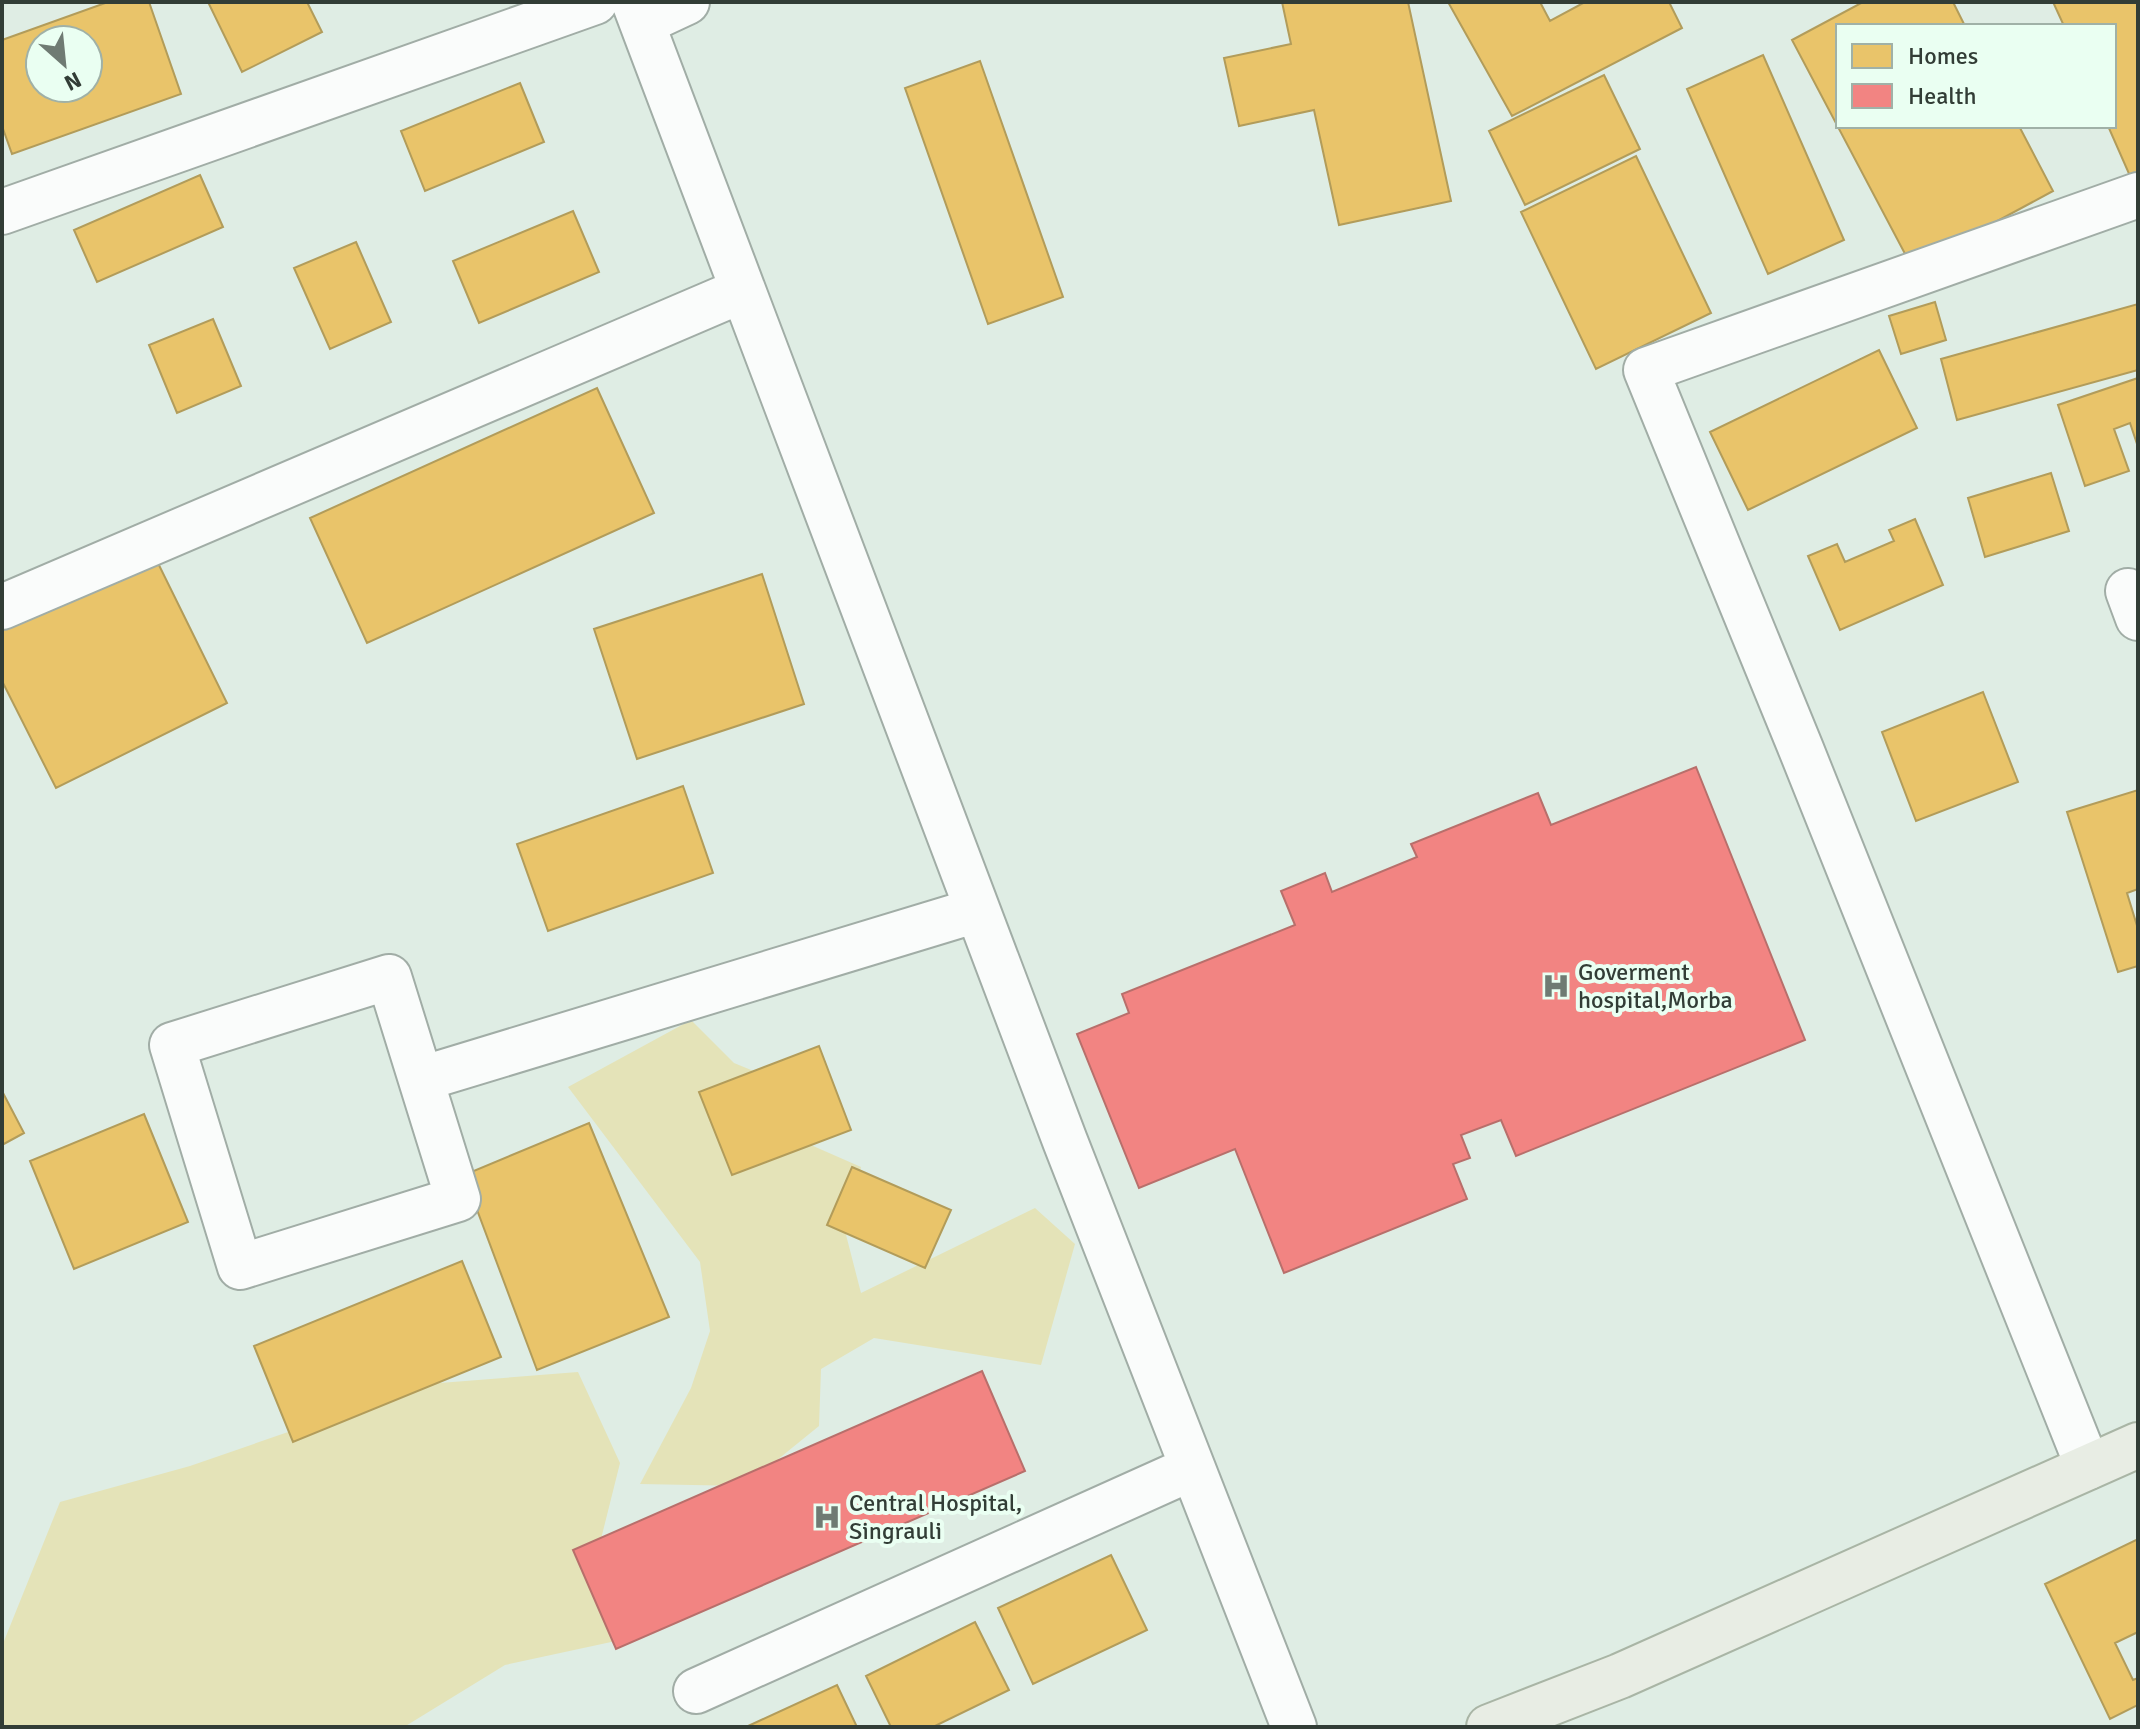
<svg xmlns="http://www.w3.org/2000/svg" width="2140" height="1729" font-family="Signika,sans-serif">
<rect width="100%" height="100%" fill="#dfede4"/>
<path fill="#e4e3b8" d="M691,1020L734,1063L823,1099L779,1131L861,1167L844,1227L861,1293L1035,1208L1075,1244L1041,1365L874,1338L821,1369L819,1426L745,1486L640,1484L691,1388L710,1331L700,1262L568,1087Z
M578,1372L620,1463L600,1543L639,1636L505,1665L404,1727H6L2,1721V1646L60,1502L190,1466L427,1384Z"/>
<path fill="#e9c46a" stroke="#b29c5a" stroke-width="2" fill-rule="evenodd" d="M108,2H149L181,94L12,154L2,126V40ZM40,40H88V88H40Z
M208,2H307L322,32L242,72Z
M1282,2H1408L1451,201L1339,225L1314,110L1239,126L1224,58L1291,44Z
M1448,2H1540L1550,21L1585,2H1669L1682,28L1512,116Z
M1863,2H1953L1965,26H1838V126H2019L2053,191L1912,267L1792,40Z
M2053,2H2138V173L2130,176L2108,126H2114V26H2064Z
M1763,55L1844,240L1768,274L1687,89Z
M980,61L1063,297L988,324L905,88Z
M1604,75L1640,149L1525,205L1489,131Z
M520,83L544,142L425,191L401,131Z
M1636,156L1711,313L1596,369L1521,212Z
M200,175L223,227L97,282L74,230Z
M573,211L599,272L479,323L453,261Z
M356,242L391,322L330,349L294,268Z
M1935,302L1946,340L1901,354L1889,316Z
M2138,304V370L1957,420L1941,359Z
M213,319L241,386L177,413L149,345Z
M1879,350L1917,428L1748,510L1710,432Z
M2138,378V447L2130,423L2114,429L2129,471L2085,486L2058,405Z
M597,388L654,513L367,643L310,518Z
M2051,473L2069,531L1985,557L1968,498Z
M1915,519L1943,585L1840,630L1808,556L1837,544L1845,562L1894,541L1889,530Z
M152,551L227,703L56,788L2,681V626Z
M762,574L804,704L637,759L594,629Z
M1983,692L2018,782L1916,821L1882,732Z
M683,786L713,873L548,931L517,844Z
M2138,790V889L2127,893L2138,929V966L2118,972L2067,812Z
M819,1046L851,1130L732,1175L699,1092Z
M2,1091L24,1133L2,1145Z
M144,1114L188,1222L74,1269L30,1161Z
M589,1123L669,1317L537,1370L464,1175Z
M852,1167L951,1210L925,1268L827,1225Z
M462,1261L501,1357L293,1442L254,1346Z
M2138,1539V1632L2115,1643L2133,1680L2138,1678V1705L2110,1719L2045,1584Z
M1111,1555L1147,1630L1033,1684L998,1608Z
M975,1622L1009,1690L933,1727H891L866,1676Z
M837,1685L857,1727H746Z"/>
<path fill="#f28482" stroke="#b86f6b" stroke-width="2" d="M1696,767L1805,1040L1516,1156L1501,1120L1461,1135L1470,1158L1453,1164L1467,1199L1284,1273L1235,1149L1139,1188L1077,1034L1129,1013L1122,994L1295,925L1281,891L1325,873L1332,892L1417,857L1411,844L1538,793L1551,825Z
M982,1371L1025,1471L616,1649L573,1550Z"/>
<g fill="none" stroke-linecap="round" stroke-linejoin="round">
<g stroke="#a1ada6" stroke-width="48">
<path id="minor" d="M634,2L1065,1141L1294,1727
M642,23L687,2
M2,212L595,2
M2128,591L2138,618
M2,607L743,290
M389,977L458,1199L240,1267L172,1045Z
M421,1079L977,910
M2088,1467L1801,749L1646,370L2138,195
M696,1691L1192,1468"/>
</g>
<g stroke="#a9b5a5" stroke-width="48">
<path id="major" d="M1489,1727L1620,1676L2138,1445"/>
</g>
<use href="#minor" stroke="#fafcfb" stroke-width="44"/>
<use href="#major" stroke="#e8ede4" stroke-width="44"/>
</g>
<defs>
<g id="hospital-bare" transform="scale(2.16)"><path d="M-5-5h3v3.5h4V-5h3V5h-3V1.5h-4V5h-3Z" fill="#6f7b73" stroke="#eafff2" stroke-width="2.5" paint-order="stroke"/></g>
</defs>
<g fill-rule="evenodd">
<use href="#hospital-bare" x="1556" y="986"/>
<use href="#hospital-bare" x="827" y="1517"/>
</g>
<g text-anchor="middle" stroke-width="8" stroke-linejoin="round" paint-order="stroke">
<g font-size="24" fill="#323d36" stroke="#eafff2" text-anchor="start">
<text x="1578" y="980">Goverment<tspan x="1578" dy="28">hospital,Morba</tspan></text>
<text x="849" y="1511">Central Hospital,<tspan x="849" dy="28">Singrauli</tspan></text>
</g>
</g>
<rect width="2140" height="1729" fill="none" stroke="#323d36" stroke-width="8"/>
<rect x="1836" y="24" width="280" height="104" fill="#eafff2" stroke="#a0b1a7" stroke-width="2"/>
<rect x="1852" y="44" width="40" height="24" fill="#e9c46a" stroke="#a0b1a7" stroke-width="2"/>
<text x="1908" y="64" font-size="24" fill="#323d36">Homes</text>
<rect x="1852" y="84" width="40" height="24" fill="#f28482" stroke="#a0b1a7" stroke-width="2"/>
<text x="1908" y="104" font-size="24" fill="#323d36">Health</text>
<g transform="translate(64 64) rotate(153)"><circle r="38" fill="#eafff2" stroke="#a0b1a7" stroke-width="2"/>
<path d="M0-6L14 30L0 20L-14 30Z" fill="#6f7b73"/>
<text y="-12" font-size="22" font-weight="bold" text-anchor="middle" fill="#323d36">N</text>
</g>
</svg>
